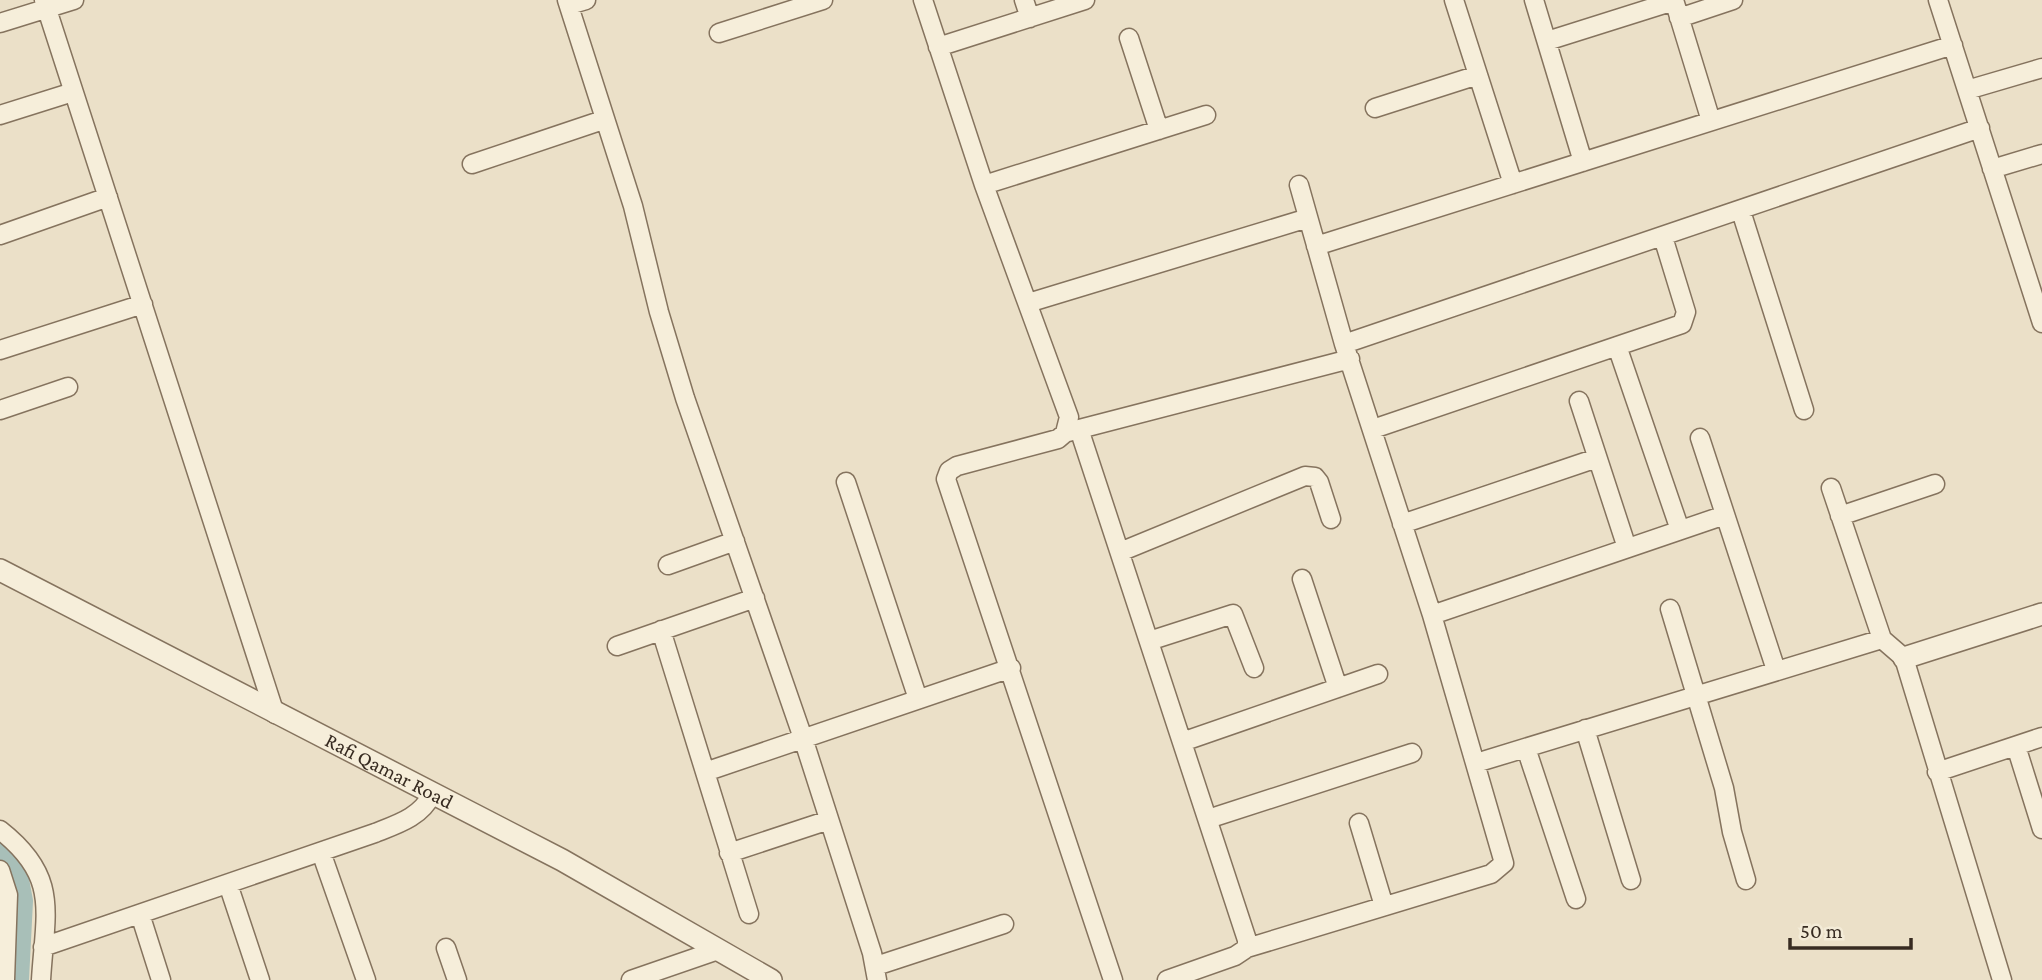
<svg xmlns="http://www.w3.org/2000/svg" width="2042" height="980" font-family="'Crimson Pro',serif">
<rect width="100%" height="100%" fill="#ebe0c8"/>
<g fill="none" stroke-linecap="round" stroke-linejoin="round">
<path stroke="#a8bfb8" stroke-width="18" d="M0,851L19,874L24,901L20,980"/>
<g stroke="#85735e" stroke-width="21">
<path id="minor" d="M44,0L275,714
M567,0L633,206L659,312L685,398L803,738L872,953L877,980
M923,0L984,185L1069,417L1065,433L1058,439L957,466L949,471L946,479L1113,980
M1024,0L1030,18
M1454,0L1513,184
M1534,0L1583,162
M1674,0L1711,121
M1938,0L2042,323
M569,5L586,0
M1679,18L1733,0
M0,23L74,0
M719,33L823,0
M1129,38L1159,130
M1547,41L1674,1
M938,47L1085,0
M1967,90L2042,68
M1375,108L1478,75
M0,115L73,92
M472,164L603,120
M1992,169L2042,154
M984,185L1206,115
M1741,211L1804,410
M0,235L108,197
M1316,246L1953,45
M1028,303L1308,218
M1344,344L1980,128
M1617,346L1680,530
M0,350L143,304
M1579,401L1627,548
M0,410L68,387
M1079,429L1247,940V948L1235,956L1167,980
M1373,429L1682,324L1686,312L1663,237
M1068,432L1350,359
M1700,438L1776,670
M846,482L918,699
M1831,488L1882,639
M1840,516L1935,484
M1402,524L1597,458
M1120,552L1305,476L1315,477L1319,482L1331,519
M668,565L735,541
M1302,579L1338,688
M1670,609L1724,788L1732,832L1746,880
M1432,615L1725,515
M661,630L749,914
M1149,641L1233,614L1254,668
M617,646L755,598
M1585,729L1631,880
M1182,742L1378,674
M2016,746L2042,829
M1526,748L1576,899
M1476,763L1882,639L1904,658L2002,980
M705,772L1011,668
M1937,772L2042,737
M1208,819L1412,753
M1359,823L1384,906
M0,830C60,877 45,912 41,980
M321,852L366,980
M729,853L829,820
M0,870L8,895L5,980
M228,884L260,980
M140,914L161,980
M43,947L375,833C398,824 421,817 432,794
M446,948L457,980
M1247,948L1491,874L1504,863L1432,615L1344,344L1299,185
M876,966L1004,924
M631,980L718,950"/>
</g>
<g stroke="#85735e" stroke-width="24">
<g id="tertiary">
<path id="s1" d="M0,570L562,860L771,980"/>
<path d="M1904,658L2042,614"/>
</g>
</g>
<use href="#minor" stroke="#f6eeda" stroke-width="18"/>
<use href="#tertiary" stroke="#f6eeda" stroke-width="21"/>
</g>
<g text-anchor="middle" stroke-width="5" stroke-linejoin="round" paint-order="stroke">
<g font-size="21" fill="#372b21" stroke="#f3ebd7">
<text dy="7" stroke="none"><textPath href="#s1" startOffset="438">Rafi Qamar Road</textPath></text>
</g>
</g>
<path d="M1790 938v10h121v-10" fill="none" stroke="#372b21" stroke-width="3.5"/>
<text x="1800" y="938" font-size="21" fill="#372b21" stroke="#f3ebd7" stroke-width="5" paint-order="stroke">50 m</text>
</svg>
